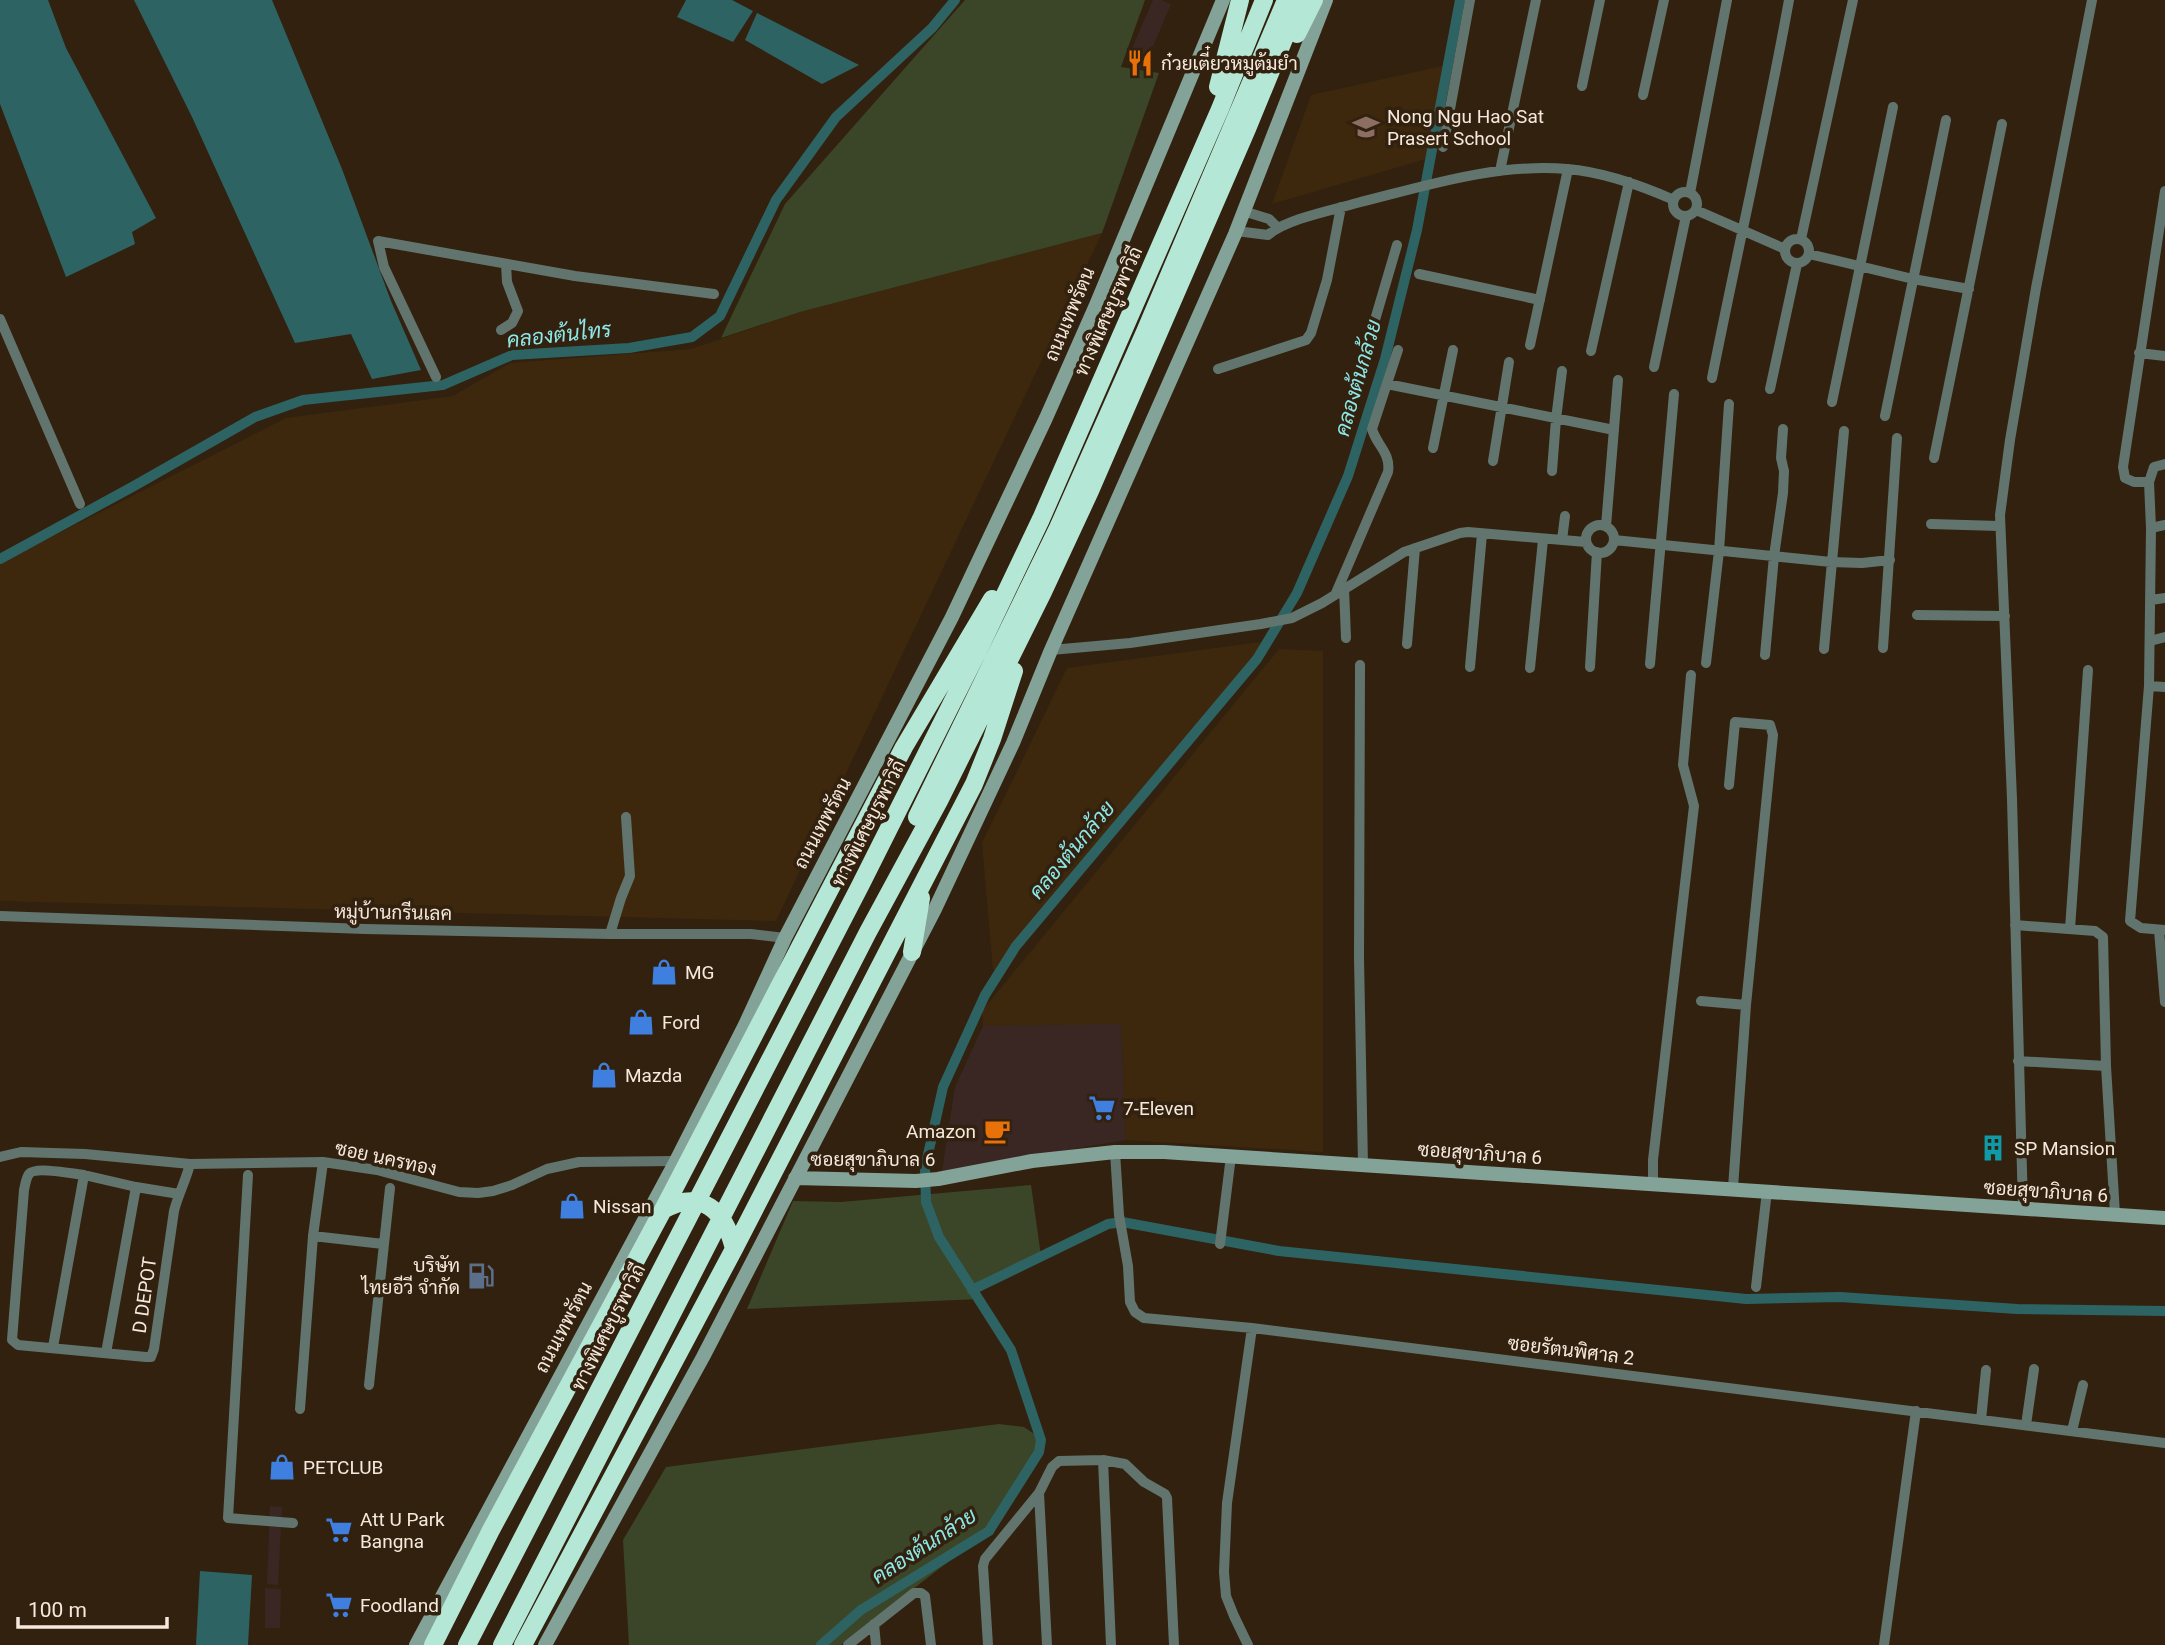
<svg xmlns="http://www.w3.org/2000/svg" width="2165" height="1645" font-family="Roboto,Sarabun,sans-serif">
<rect width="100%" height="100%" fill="#32210e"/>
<path fill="#3a2724" d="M1153,0H1161L1171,4L1143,70L1126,62Z
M1121,1020L1126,1140L942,1171L955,1087L983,1026Z
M270,1506L282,1507L278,1585L267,1584Z
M265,1588L281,1589L280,1628H265Z"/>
<path fill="#3d280e" d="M1447,65L1426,159L1272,204L1311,95Z
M1102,233L776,921L0,901V563L286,418L453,396L510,363L691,349L800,312Z
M1260,642L1266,648L998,971L993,970L982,843L1067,668Z
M1279,649L1323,651V1152L1126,1140L1121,1024L983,1026L982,1011Z"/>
<path fill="#3b4629" d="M965,0H1145L1121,67L1159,73L1102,233L800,312L721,338L785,204Z
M1031,1185L1041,1256L980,1287V1299L747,1309L793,1201L841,1202Z
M999,1424L1024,1427L1037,1436L1038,1457L989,1530L841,1645H629L623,1540L666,1467Z"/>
<path fill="#2e6364" d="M0,0H48L66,48L156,218L132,232L135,244L66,277L0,104Z
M134,0H272L342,169L391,301L421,370L372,379L351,334L295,343L192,117Z
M686,0H732L753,11L733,42L677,17Z
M757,13L859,65L822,84L745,40Z
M200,1571L252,1575L248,1645H196Z"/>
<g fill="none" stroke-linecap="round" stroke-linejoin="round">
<path stroke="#2e6364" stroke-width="10" d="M0,559L134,486L255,417L303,400L443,385L512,355L629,348L692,337L720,316L776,200L836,117L932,28L955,0
M972,1290L1108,1224L1122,1222L1279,1251L1746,1299L1840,1297L2017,1309L2165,1311
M821,1645L861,1610L989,1531L1039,1452L1041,1440L1011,1350L939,1237L926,1202L925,1168L943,1087L985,995L1016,946L1257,659L1297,593L1348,476L1385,359L1417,230L1460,0"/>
<path stroke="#61756e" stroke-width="10" d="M1582,86L1600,0
M1643,95L1664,0
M1443,147L1470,0
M1500,171L1536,0
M1673 204a12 12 0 1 1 24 0a12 12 0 1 1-24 0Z
M1690,193L1727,0
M1696,210L1785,249
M1243,211L1269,219L1277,227
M1236,231L1268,235C1286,219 1333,210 1357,203C1425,186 1496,163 1567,169C1604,172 1640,185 1674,200
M1785 251a12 12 0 1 1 24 0a12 12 0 1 1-24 0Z
M1801,239L1853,0
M1809,254L1913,279L1969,289
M1419,274L1540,300
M0,319L80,504
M501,330L512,323L518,311L507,282L506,264
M1530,345L1568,169
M1367,347L1397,245
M1591,351L1629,182
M2139,353L2165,356
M1654,367L1686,216
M1218,369L1306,340L1311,333L1327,280L1341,207
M436,377L384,267L378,241L575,276L714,294
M1712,378C1737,252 1766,127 1789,0
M1387,384L1614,430
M1770,389L1797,264
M1832,402L1893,107
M1885,416L1946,120
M1433,448L1453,350
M1934,458L2002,124
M1493,461L1509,362
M2165,464L2154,467L2149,482L2151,528L2149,686L2130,921L2141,928L2165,930
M1552,471L1556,419L1562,371
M2149,482H2134L2125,478L2123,467L2165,191
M1931,524L1999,526
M1586 539a14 14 0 1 1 28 0a14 14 0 1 1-28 0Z
M1606,526L1618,380
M2151,528L2165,525
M1562,540L1565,516
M1614,540L1831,562L1862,563L1890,560
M1344,588L1346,638
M1336,593L1388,472C1391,453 1377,446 1372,429L1398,350
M2151,600L2165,598
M1917,615L2005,616
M2150,641L2165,637
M1407,644L1415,548
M1883,648L1897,438
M1824,649L1844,431
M1051,650L1130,643L1261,624L1292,618L1322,603L1404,552L1460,533L1468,532L1586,542
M1765,655L1774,556L1783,493L1784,471L1781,458L1783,429
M1706,663L1719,551L1729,404
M1650,664L1674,394
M1360,665L1359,958L1363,1165
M1470,667L1482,534
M1590,667L1597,552
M1530,668L1543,540
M2149,686L2165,687
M1729,785L1735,722L1770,725L1773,735L1746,1005L1733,1188
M0,916L365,929L610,934H751L785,938
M2015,925L2095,931L2103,937L2106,1066L2115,1214
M2070,929L2088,670
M2159,930L2165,1002
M610,934L621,898L630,876L626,817
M1701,1001L1746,1005
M2018,1061L2106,1066
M1115,1152L1119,1215L1128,1266L1130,1302L1135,1312L1144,1318L1252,1328L2165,1443
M0,1157L21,1152L85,1154L190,1164L323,1162L377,1170L459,1192L478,1193L493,1191L512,1185L547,1169L579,1162L676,1161
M84,1175C74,1174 35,1166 29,1174C26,1178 25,1186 24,1190L12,1340L18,1345L146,1357H151L154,1349L174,1211C178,1195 186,1180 190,1164
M248,1175L228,1518L293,1523
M1653,1183V1160L1694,806L1683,765L1691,675
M2023,1208L2012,799L2000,515L2010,440L2036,288L2092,0
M313,1236L323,1162
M1220,1244L1231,1156
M1756,1287L1767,1191
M53,1347L84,1175L136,1187
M106,1353L136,1187L179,1194
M369,1385L390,1188
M300,1409L313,1236L383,1244
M1981,1420L1986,1370
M2026,1425L2034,1369
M2072,1431L2083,1385
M1103,1460L1111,1645
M1039,1493L1047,1645
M874,1624L876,1645
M848,1645L914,1593H921L925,1596L931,1645
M988,1645L983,1566L985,1559L1039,1493L1052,1467L1059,1461L1103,1460L1125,1464L1144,1482L1165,1494L1167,1498L1174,1645
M1248,1645L1234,1616L1226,1596L1224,1572L1227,1503L1252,1328
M1884,1645L1916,1411"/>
<path stroke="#83a398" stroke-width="14" d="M795,1178L916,1181L938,1179L1032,1161L1115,1152H1164L2165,1218
M416,1645L676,1161L745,1025L785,938L952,617L1046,418L1096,305L1223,0
M545,1645L703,1357L935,909L1013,743L1051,650L1235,234L1326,0"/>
<path stroke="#b4e7d6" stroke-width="18" d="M1297,34L1314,0
M1218,87L1240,0
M917,817L1058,528L1145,332L1286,0
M912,952L921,898
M663,1210L904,747L992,599
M433,1645L491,1530L663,1210C702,1188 725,1211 734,1249
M467,1645L860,886L978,651L1041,519L1220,109L1264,0
M502,1645L868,932L939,801L1043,592L1090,491L1247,129L1300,0
M523,1645L734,1249L974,784L992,739L1014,671"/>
</g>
<defs>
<g id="restaurant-bare" transform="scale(2.1)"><path d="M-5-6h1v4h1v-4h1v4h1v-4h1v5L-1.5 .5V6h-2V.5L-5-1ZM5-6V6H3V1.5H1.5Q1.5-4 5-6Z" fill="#e8710a" stroke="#32210e" stroke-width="2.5" paint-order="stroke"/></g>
<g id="school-bare" transform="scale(2.1)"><path d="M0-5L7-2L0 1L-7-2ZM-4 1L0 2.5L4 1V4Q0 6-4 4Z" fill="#8d6e63" stroke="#32210e" stroke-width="2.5" paint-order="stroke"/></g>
<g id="shop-bare" transform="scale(2.1)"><path d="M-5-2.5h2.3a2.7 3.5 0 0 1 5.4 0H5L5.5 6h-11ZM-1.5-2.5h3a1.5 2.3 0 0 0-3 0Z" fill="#3f7fe0" stroke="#32210e" stroke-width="2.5" paint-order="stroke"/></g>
<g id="supermarket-bare" transform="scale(2.1)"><path d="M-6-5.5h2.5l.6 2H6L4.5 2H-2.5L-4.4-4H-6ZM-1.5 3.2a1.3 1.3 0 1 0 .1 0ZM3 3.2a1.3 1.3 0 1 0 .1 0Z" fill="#3f7fe0" stroke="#32210e" stroke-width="2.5" paint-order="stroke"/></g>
<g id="cafe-bare" transform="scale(2.1)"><path d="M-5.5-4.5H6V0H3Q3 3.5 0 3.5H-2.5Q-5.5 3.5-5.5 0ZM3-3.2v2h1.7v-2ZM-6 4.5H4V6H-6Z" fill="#e8710a" stroke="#32210e" stroke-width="2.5" paint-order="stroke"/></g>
<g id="building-bare" transform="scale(2.1)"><path d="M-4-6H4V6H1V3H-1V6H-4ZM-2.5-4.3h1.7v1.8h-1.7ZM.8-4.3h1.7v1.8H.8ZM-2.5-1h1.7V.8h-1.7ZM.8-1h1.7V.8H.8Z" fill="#0f9aa8" stroke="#32210e" stroke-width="2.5" paint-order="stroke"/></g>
<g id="fuel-bare" transform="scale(2.1)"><path d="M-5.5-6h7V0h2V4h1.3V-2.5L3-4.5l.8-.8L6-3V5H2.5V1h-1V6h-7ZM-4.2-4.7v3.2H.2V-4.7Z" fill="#5c6f8a" stroke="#32210e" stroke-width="2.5" paint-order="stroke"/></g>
</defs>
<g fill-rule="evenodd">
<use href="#restaurant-bare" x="1140" y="63"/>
<use href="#school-bare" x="1366" y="127"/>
<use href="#shop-bare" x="664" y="972"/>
<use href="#shop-bare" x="641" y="1022"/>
<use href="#shop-bare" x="604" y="1075"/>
<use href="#supermarket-bare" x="1102" y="1108"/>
<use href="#cafe-bare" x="997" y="1131"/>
<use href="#building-bare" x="1993" y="1148"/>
<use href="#shop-bare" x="572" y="1206"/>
<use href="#fuel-bare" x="481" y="1276"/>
<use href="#shop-bare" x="282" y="1467"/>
<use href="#supermarket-bare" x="339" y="1530"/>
<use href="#supermarket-bare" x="339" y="1605"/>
</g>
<g text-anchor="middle" stroke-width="7" stroke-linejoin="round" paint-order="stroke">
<g font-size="19" fill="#f5e9dd" stroke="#32210e" text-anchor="start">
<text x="1161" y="70">ก๋วยเตี๋ยวหมูต้มยำ</text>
<text x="1387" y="123">Nong Ngu Hao Sat<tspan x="1387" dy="22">Prasert School</tspan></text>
<text x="685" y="979">MG</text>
<text x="662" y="1029">Ford</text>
<text x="625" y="1082">Mazda</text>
<text x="1123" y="1115">7-Eleven</text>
<text x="976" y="1138" text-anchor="end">Amazon</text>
<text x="2014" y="1155">SP Mansion</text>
<text x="593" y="1213">Nissan</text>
<text x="460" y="1272" text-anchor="end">บริษัท<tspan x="460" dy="22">ไทยอีวี จำกัด</tspan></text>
<text x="303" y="1474">PETCLUB</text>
<text x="360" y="1526">Att U Park<tspan x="360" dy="22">Bangna</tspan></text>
<text x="360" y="1612">Foodland</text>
</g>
<g font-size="19" fill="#f5e9dd" stroke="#32210e">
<text transform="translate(1108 311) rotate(-66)" y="7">ทางพิเศษบูรพาวิถี</text>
<text transform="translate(1069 314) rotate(-67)" y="7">ถนนเทพรัตน</text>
<text transform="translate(822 823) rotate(-62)" y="7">ถนนเทพรัตน</text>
<text transform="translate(868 823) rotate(-63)" y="7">ทางพิเศษบูรพาวิถี</text>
<text transform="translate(393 912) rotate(1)" y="7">หมู่บ้านกรีนเลค</text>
<text transform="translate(1480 1153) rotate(4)" y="7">ซอยสุขาภิบาล 6</text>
<text transform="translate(386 1158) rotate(12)" y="7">ซอย นครทอง</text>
<text x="873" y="1166">ซอยสุขาภิบาล 6</text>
<text transform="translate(2046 1191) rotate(4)" y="7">ซอยสุขาภิบาล 6</text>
<text transform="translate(144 1295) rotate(-82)" y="7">D DEPOT</text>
<text transform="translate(563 1327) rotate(-62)" y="7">ถนนเทพรัตน</text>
<text transform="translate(608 1327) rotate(-63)" y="7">ทางพิเศษบูรพาวิถี</text>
<text transform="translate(1571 1350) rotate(7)" y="7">ซอยรัตนพิศาล 2</text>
</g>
<g font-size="21" font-style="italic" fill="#8de8e8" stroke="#32210e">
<text transform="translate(559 335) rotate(-6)" y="7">คลองต้นไทร</text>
<text transform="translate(1358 378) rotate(-74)" y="7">คลองต้นกล้วย</text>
<text transform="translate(1072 850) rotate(-50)" y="7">คลองต้นกล้วย</text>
<text transform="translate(924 1546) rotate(-33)" y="7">คลองต้นกล้วย</text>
</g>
</g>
<path d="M18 1617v10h149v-10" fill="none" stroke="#f5e9dd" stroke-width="3.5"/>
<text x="28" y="1617" font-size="21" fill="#f5e9dd" stroke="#32210e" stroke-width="5" paint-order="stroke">100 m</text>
</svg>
